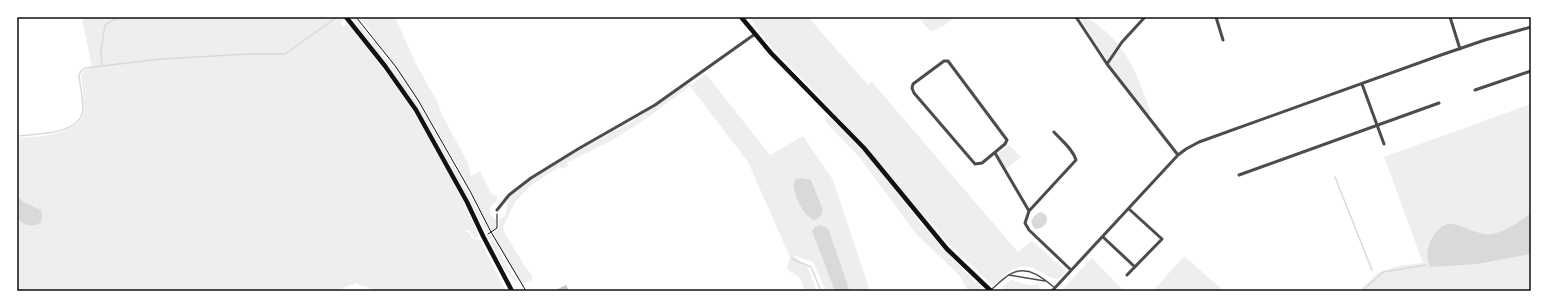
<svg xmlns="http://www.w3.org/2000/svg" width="1548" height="308" font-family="'PT Sans',sans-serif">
<rect width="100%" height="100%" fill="#fff"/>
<path fill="#eee" d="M85,17H343L345,19L340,23L343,26L348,24C367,48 387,73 405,99C434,142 458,189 479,236L475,238L469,230H465L466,232H468L473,239L480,240L506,291H376L355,283L337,291H17V205L18,211L17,216C25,223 30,228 41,222L25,203L17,196V138C34,137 80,135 84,113C85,104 82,84 81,75L83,71L92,68L82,18Z
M360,17H395L416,64L437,101L442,115L468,163L471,176L480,171L492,195L497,196V201L491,205C489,213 490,215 497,220L496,227L493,230L490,229L458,167L428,115Z
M749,17H808L868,85L872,82L1018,252L1032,241L1066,271L1058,279C1047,278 1045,272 1035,270L1034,268L1022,266L1021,267L1012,269L993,286L944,239L838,117L766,41Z
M918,17H955L945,25L931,32Z
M1079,17C1088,17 1093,21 1100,27C1128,48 1141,82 1151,115H1148L1112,68Z
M355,18L399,75L431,124L489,231L487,233L427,124L396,77L354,22L353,19Z
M706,74L770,155L803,136L833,180L870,291H850L828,228L813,231L835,291H826L813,262L793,255L808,268L817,291H805L800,278L787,269L790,257L748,162L690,86L643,121L614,139L567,163L568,166L561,169L559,167L530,186L515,202L503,227L504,232L526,268L532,275V280L522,284L506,260L493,233L499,228V219L505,216L509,198L535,177L554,164L633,121L689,83L691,85Z
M1531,104V213C1519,221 1505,233 1490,234C1481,234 1470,231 1462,228C1459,227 1457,224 1454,224C1443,220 1436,233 1431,241L1452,265L1477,264L1531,254V291H1359L1378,273L1397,266L1423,263L1384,157Z
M829,117L867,155L918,220L948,253L984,291H968L960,276L916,234L861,159L825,121Z
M1009,145L1021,157L1006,169L998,156L999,153Z
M488,235H491L509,269L519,283C505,278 493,248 488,235Z
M1184,256L1224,291H1153Z
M1092,258L1124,291H1061Z
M1011,280C1019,281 1030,289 1038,283L1041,291H1000L1005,284Z"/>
<path fill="#d9d9d9" d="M802,178L811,180L823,210L820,217L815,220C804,217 796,199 794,189C793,186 794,183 795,179Z
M17,196L25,203L41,210L42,216L41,222C39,223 37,225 35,225C29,227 17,222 17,215C17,209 17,202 17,196Z
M1041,212C1052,216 1047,228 1036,229C1027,223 1033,215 1041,212Z
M1531,213V254L1477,264L1430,267C1426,259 1427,248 1431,240C1449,207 1463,235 1490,234C1505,233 1519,221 1531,213Z
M820,225L828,228L850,291H835L812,231L816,226Z"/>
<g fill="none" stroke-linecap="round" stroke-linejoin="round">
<path stroke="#d9d9d9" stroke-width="1.5" d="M102,66L101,51L105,25L113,20L127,17
M17,136C35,134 82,135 83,109C83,98 80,86 79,75L81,71L85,68L161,59L249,54H285L337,17
M1335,177L1372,270
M792,259L811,267L821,291
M1362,291L1383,272L1426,265"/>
</g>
<path fill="#c4c4c4" d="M566,285L569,291H554Z"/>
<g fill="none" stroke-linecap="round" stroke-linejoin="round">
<path stroke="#111" stroke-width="1" d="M356,17L396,67L418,100L470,191L491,232L526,291
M488,234L497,228V214"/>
<path stroke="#4c4c4c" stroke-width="1.5" d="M1009,275L1045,281
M992,289C998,284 1007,274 1015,272C1031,267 1044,279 1055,288"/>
<path stroke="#4c4c4c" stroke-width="3" d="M1076,17L1107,64L1178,155
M1216,17L1223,40
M1450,17L1460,49
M944,61H948L1007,140L1005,144L982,163L975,164L914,93L912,88L913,84Z
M1107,64L1122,42L1145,17
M1362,84L1384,144
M1475,90L1531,71
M1054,132C1061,140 1073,149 1076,160L1029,211L1025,223L1029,230L1071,270
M995,153L1029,211
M1239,175L1439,103
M497,210L509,195L531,178L578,149L655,105L755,34
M1103,237L1135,267
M1127,275L1162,239L1129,209
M1052,291L1178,155L1186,149L1199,142L1441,55L1485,40L1531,27"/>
<path stroke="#111" stroke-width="4.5" d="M346,17L385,66L416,110L467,202L483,236L512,291
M741,17L771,53L864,148L947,249L991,291"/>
</g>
<rect width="1548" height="308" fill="none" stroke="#ffffff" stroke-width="36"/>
<rect x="18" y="18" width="1512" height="272" fill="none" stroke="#111" stroke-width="1.5"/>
</svg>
